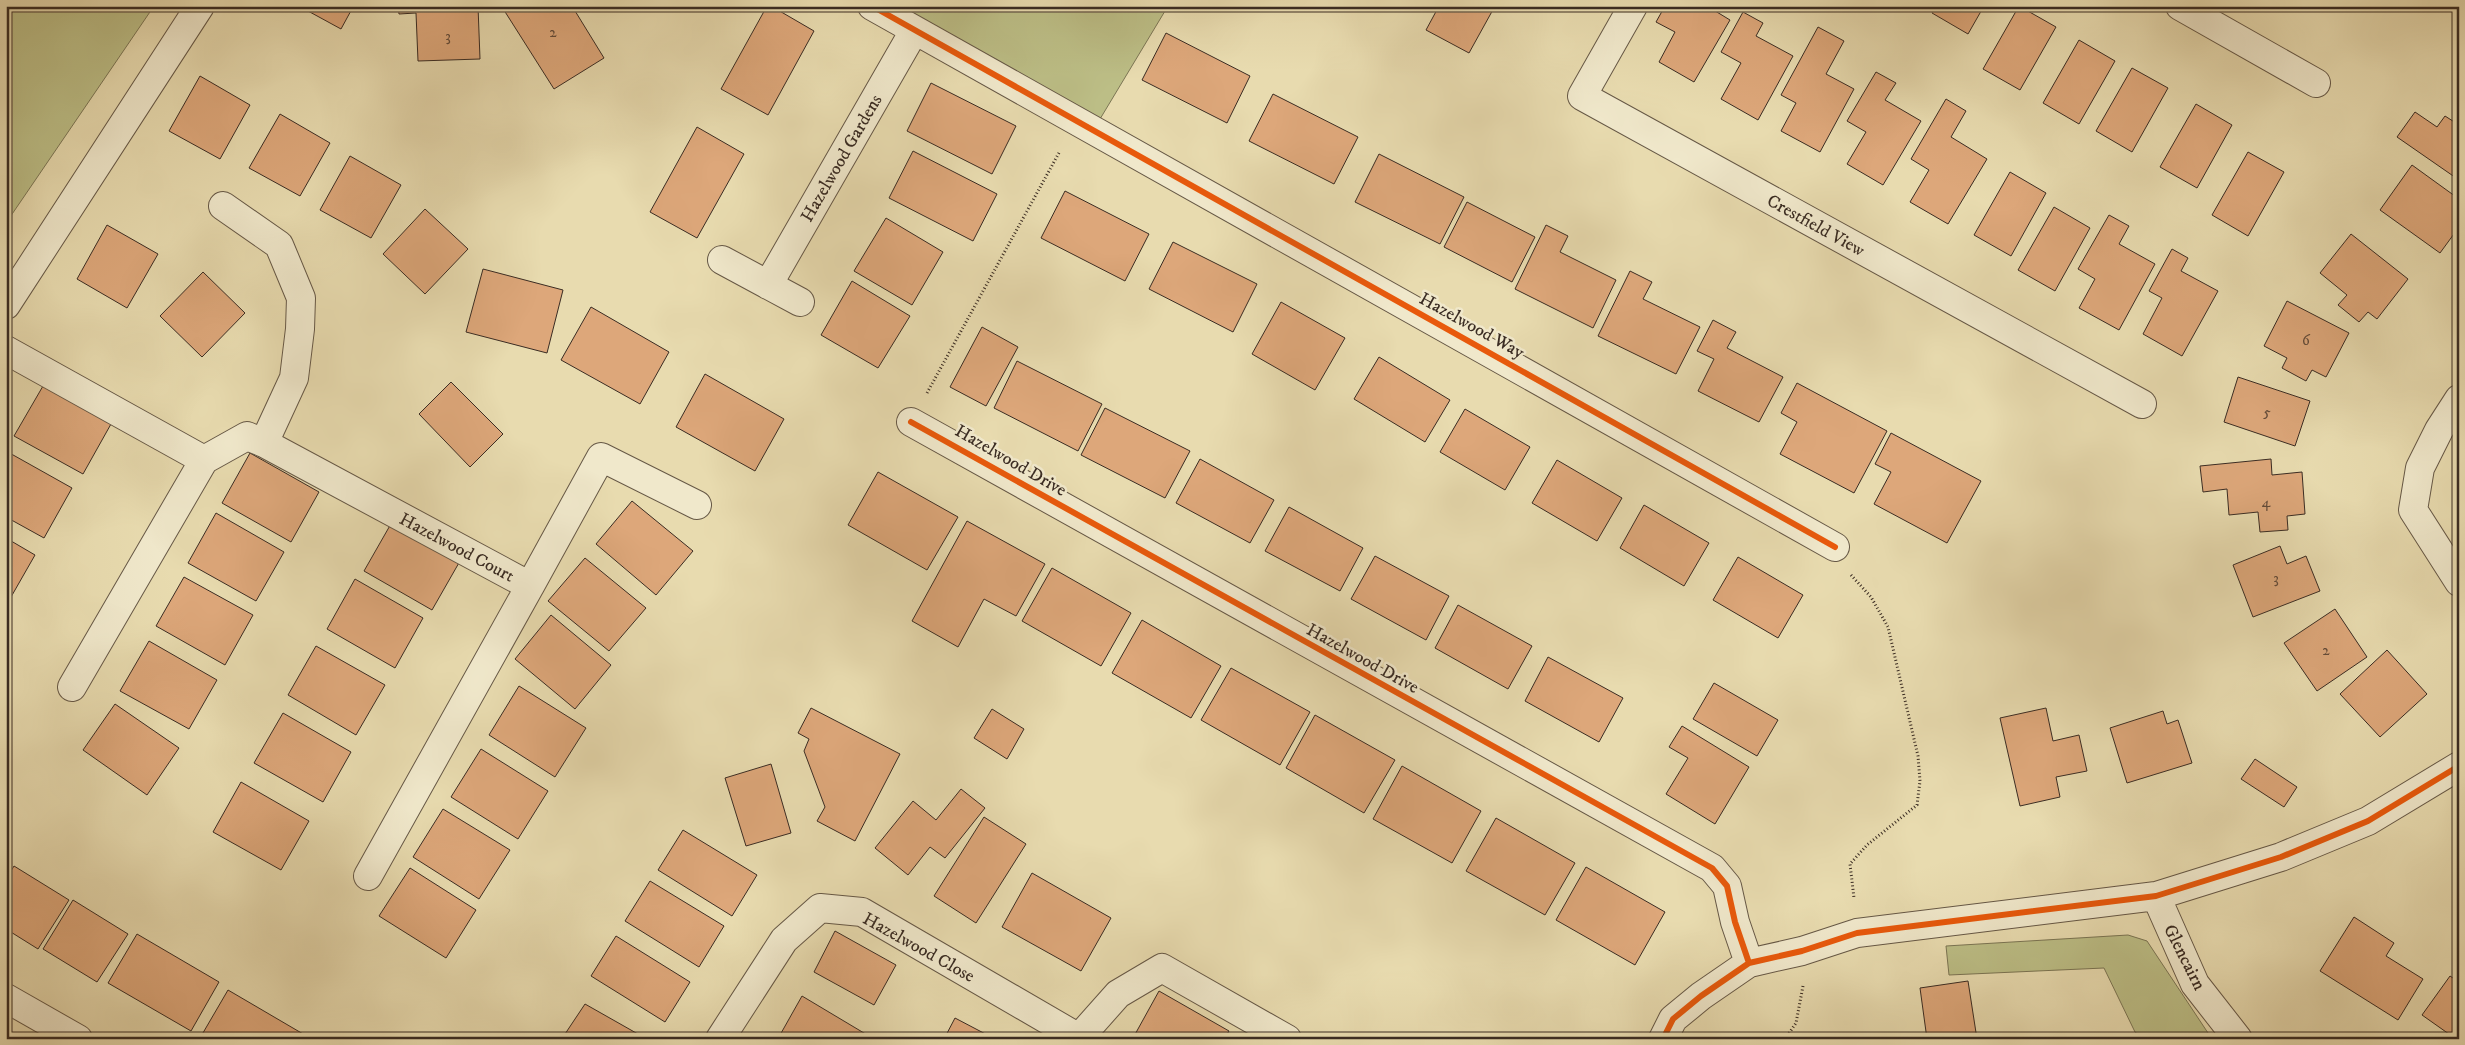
<svg xmlns="http://www.w3.org/2000/svg" width="2465" height="1045" font-family="'IM FELL DW Pica',serif">
<rect width="100%" height="100%" fill="#e8dbaf"/>
<filter id="stains"><feTurbulence type="fractalNoise" baseFrequency=".004" numOctaves="4"/><feColorMatrix values="0 0 0 0 .2 0 0 0 0 .09 0 0 0 0 .02 0 0 0 .5 -.17"/></filter>
<radialGradient id="worn" r=".72"><stop offset=".6" stop-color="#630" stop-opacity="0"/><stop offset="1" stop-color="#630" stop-opacity=".3"/></radialGradient>
<path fill="#bcbe86" stroke="#7b7554" d="M6,6H154L6,223Z
M873,6H1168L1094,129Z
M2128,935L2147,941L2212,1039H2144L2135,1032L2104,968L1949,975L1946,946Z"/>
<path fill="#dda77a" stroke="#3a2c23" d="M311,6H351L353,7L341,29L308,11Z
M398,6H478L480,59L418,61L416,13L399,14Z
M572,6L604,58L554,89L502,7Z
M767,6H771L814,31L768,115L721,89Z
M1439,6H1495L1469,53L1426,30Z
M1665,6H1707L1730,20L1694,82L1659,62L1675,32L1656,22Z
M1936,6H1984L1968,34L1932,13Z
M2019,6L2056,27L2020,90L1983,69Z
M1743,12L1763,23L1756,36L1793,56L1758,120L1721,99L1741,63L1721,52Z
M1818,27L1844,41L1826,74L1854,89L1820,152L1781,131L1796,103L1781,95Z
M1166,33L1250,76L1227,123L1142,80Z
M2079,40L2115,61L2079,124L2043,103Z
M2132,68L2168,88L2132,152L2096,131Z
M1876,72L1896,83L1885,100L1921,121L1883,185L1847,164L1866,132L1847,121Z
M200,76L250,105L220,159L169,131Z
M931,83L1016,126L992,174L907,131Z
M2459,90V100L2454,97Z
M1273,94L1358,137L1334,184L1249,141Z
M1946,99L1966,111L1951,137L1987,159L1948,224L1910,202L1929,170L1911,159Z
M2196,104L2232,125L2197,188L2160,167Z
M2415,112L2437,127L2445,116L2459,125V180L2397,137Z
M280,114L330,143L300,196L249,168Z
M697,127L744,154L697,238L650,212Z
M913,151L997,194L973,241L889,198Z
M2248,152L2284,172L2248,236L2212,215Z
M1379,154L1464,197L1440,244L1355,202Z
M350,156L401,185L371,238L320,210Z
M2412,165L2459,199V227L2440,253L2380,210Z
M2010,172L2046,193L2011,256L1974,235Z
M1065,191L1149,234L1125,281L1041,238Z
M1467,202L1535,237L1512,282L1444,247Z
M2054,207L2090,228L2055,291L2018,270Z
M425,209L468,249L425,294L383,254Z
M2109,215L2129,226L2119,244L2155,264L2119,330L2079,308L2095,279L2078,269Z
M886,218L943,252L912,305L854,271Z
M107,225L158,254L127,308L77,279Z
M1546,225L1568,236L1560,252L1616,280L1593,328L1515,289Z
M2351,234L2408,279L2377,319L2368,312L2359,322L2338,305L2347,295L2320,273Z
M1173,242L1257,284L1233,332L1149,289Z
M2172,249L2188,258L2181,271L2218,291L2182,356L2143,334L2162,298L2149,291Z
M483,269L563,290L547,353L466,332Z
M1630,271L1652,282L1643,299L1700,327L1676,374L1598,336Z
M203,272L245,313L202,357L160,316Z
M852,281L910,316L878,368L821,335Z
M2287,301L2349,333L2326,377L2312,370L2306,381L2282,368L2287,358L2264,346Z
M1281,302L1345,338L1315,390L1252,354Z
M591,307L669,352L640,404L561,360Z
M1713,320L1736,332L1727,348L1783,377L1759,422L1698,391L1714,359L1697,351Z
M982,327L1018,347L986,406L950,387Z
M1379,357L1450,400L1425,442L1354,399Z
M1017,361L1102,404L1078,451L994,408Z
M705,374L784,419L755,471L676,427Z
M2238,377L2310,401L2295,446L2224,422Z
M451,382L503,434L470,467L419,414Z
M1797,383L1887,431L1854,493L1780,454L1797,422L1781,413Z
M43,386L111,424L83,474L14,436Z
M1105,408L1190,451L1165,498L1081,455Z
M1465,409L1530,447L1505,490L1440,452Z
M1891,433L1981,481L1947,543L1874,504L1891,472L1875,464Z
M6,451L72,488L44,538L6,517Z
M250,453L319,492L291,542L222,503Z
M1200,459L1274,500L1250,543L1176,503Z
M2271,459L2272,475L2302,472L2305,514L2287,516L2288,530L2260,532L2258,512L2229,515L2227,489L2203,492L2200,466Z
M1557,460L1622,498L1597,541L1532,503Z
M878,472L958,517L927,570L848,525Z
M632,501L693,551L656,595L596,544Z
M1644,505L1709,543L1684,586L1620,548Z
M1289,507L1363,548L1340,591L1265,551Z
M216,513L284,552L256,601L188,563Z
M967,521L1045,564L1016,616L984,599L958,647L912,621Z
M392,522L460,561L432,610L364,571Z
M6,538L35,555L7,604L6,603Z
M2280,546L2287,564L2306,556L2320,591L2253,617L2233,565Z
M1375,556L1449,596L1426,640L1351,599Z
M1738,557L1803,595L1778,638L1713,600Z
M585,558L646,608L609,651L548,601Z
M1052,568L1131,613L1101,666L1022,621Z
M184,577L253,615L225,665L156,626Z
M355,579L423,618L395,668L327,629Z
M1458,605L1532,646L1508,689L1435,648Z
M2335,609L2367,657L2317,691L2284,643Z
M551,615L611,665L575,709L515,659Z
M1142,620L1221,666L1191,718L1112,673Z
M149,641L217,680L189,729L120,691Z
M316,646L385,685L356,735L288,695Z
M2387,650L2427,694L2380,737L2340,694Z
M1548,657L1623,698L1599,742L1525,701Z
M1231,668L1310,712L1280,765L1201,720Z
M1714,683L1778,720L1757,756L1693,719Z
M519,686L586,728L555,777L489,735Z
M115,704L179,748L147,795L83,750Z
M811,708L900,754L855,841L817,821L825,807L804,751L809,739L798,733Z
M2046,708L2053,741L2079,735L2087,771L2056,777L2060,797L2020,806L2000,718Z
M992,709L1024,729L1007,759L974,738Z
M2163,711L2167,724L2178,720L2192,763L2127,783L2110,728Z
M283,713L351,752L323,802L254,763Z
M1315,715L1395,760L1364,813L1286,768Z
M1682,726L1749,767L1715,824L1666,794L1688,758L1669,747Z
M481,749L548,791L518,839L451,797Z
M2255,759L2297,787L2284,807L2241,779Z
M771,764L791,833L746,846L725,778Z
M1402,766L1481,811L1452,863L1373,819Z
M241,782L309,821L281,870L213,832Z
M961,789L985,808L945,858L930,847L908,875L875,848L913,801L936,820Z
M443,809L510,850L479,899L413,857Z
M984,817L1026,844L976,923L934,896Z
M1496,818L1575,863L1545,915L1466,871Z
M683,830L757,875L732,916L658,870Z
M14,866L69,900L38,949L6,929V879Z
M1586,867L1665,912L1635,965L1556,920Z
M410,868L476,910L446,958L379,916Z
M1032,873L1111,918L1081,971L1002,927Z
M650,881L724,926L699,967L625,921Z
M73,900L128,934L97,982L43,949Z
M2354,917L2394,943L2386,956L2423,979L2398,1020L2320,971Z
M835,931L896,965L874,1005L814,972Z
M137,934L219,982L191,1031L108,983Z
M616,936L690,982L665,1022L591,976Z
M2450,976L2459,982V1039H2456L2422,1015Z
M1968,981L1977,1039H1927L1920,988Z
M228,990L310,1038V1039L200,1038Z
M1159,991L1229,1031L1224,1039L1133,1038Z
M802,996L874,1039H786L780,1035Z
M585,1004L645,1038L567,1039L563,1037Z
M955,1018L995,1039H944Z"/>
<g fill="none" stroke-linecap="round" stroke-linejoin="round">
<g stroke="#665846" stroke-width="30">
<path id="minor" d="M872,6L1835,547
M1633,6L1582,96L2142,404
M2180,6L2316,83
M223,206L279,245L301,298L300,329L294,378L264,443
M722,260L800,302
M768,285L914,31
M6,305L200,6
M6,350L204,460L247,436L264,443L530,586L601,457L697,505
M2459,399L2439,430L2420,468L2413,510L2459,582
M911,422L1712,868L1727,886L1735,922L1749,963
M72,687L204,460
M368,876L530,586
M2156,896L2195,984L2238,1039
M6,998L78,1039
M720,1039L784,940L820,908L862,912L1079,1038
M1078,1039L1118,994L1162,968L1287,1039
M1663,1039L1673,1019L1701,996L1749,963L1802,951L1857,933L2156,896L2281,857L2368,821L2459,766"/>
</g>
<path stroke="#3a2c23" stroke-width="3" stroke-dasharray="1 2.5" stroke-linecap="butt" d="M927,393L1060,151
M1851,575L1871,597L1888,627L1918,756L1920,781L1917,805L1867,845L1850,864L1854,898
M1785,1039L1796,1023L1803,986"/>
<use href="#minor" stroke="#f0e8cb" stroke-width="28"/>
<g stroke="#f0e8cb" stroke-width="9">
<path id="cycleway" d="M872,6L1835,547
M911,422L1712,868L1727,886L1735,922L1749,963
M1663,1039L1673,1019L1701,996L1749,963L1802,951L1857,933L2156,896L2281,857L2368,821L2459,766"/>
</g>
<use href="#cycleway" stroke="#e8590c" stroke-width="6"/>
</g>
<g text-anchor="middle" stroke-width="5" stroke-linejoin="round" paint-order="stroke">
<g font-size="15" fill="#634b39">
<text x="553" y="37">2</text>
<text x="448" y="41">3</text>
<text x="2306" y="345">6</text>
<text x="2267" y="417">5</text>
<text x="2266" y="507">4</text>
<text x="2276" y="583">3</text>
<text x="2326" y="655">2</text>
</g>
<g font-size="18" fill="#3a2c23" stroke="#f0e8cb">
<text transform="translate(841 158) rotate(-60)" y="6">Hazelwood Gardens</text>
<text transform="translate(1816 225) rotate(29)" y="6">Crestfield View</text>
<text transform="translate(1472 325) rotate(29)" y="6">Hazelwood Way</text>
<text transform="translate(1011 460) rotate(30)" y="6">Hazelwood Drive</text>
<text transform="translate(457 547) rotate(28)" y="6">Hazelwood Court</text>
<text transform="translate(1363 658) rotate(29)" y="6">Hazelwood Drive</text>
<text transform="translate(919 947) rotate(29)" y="6">Hazelwood Close</text>
<text transform="translate(2185 957) rotate(63)" y="6">Glencairn</text>
</g>
</g>
<rect width="2465" height="1045" fill="none" stroke="#e8dbaf" stroke-width="25"/>
<rect x="8" y="8" width="2450" height="1030" fill="none" stroke="#3a2c23" stroke-width="2.5"/>
<rect x="12" y="12" width="2440" height="1020" fill="none" stroke="#3a2c23"/>
<rect width="100%" height="100%" filter="url(#stains)"/>
<rect width="100%" height="100%" fill="url(#worn)"/>
</svg>
